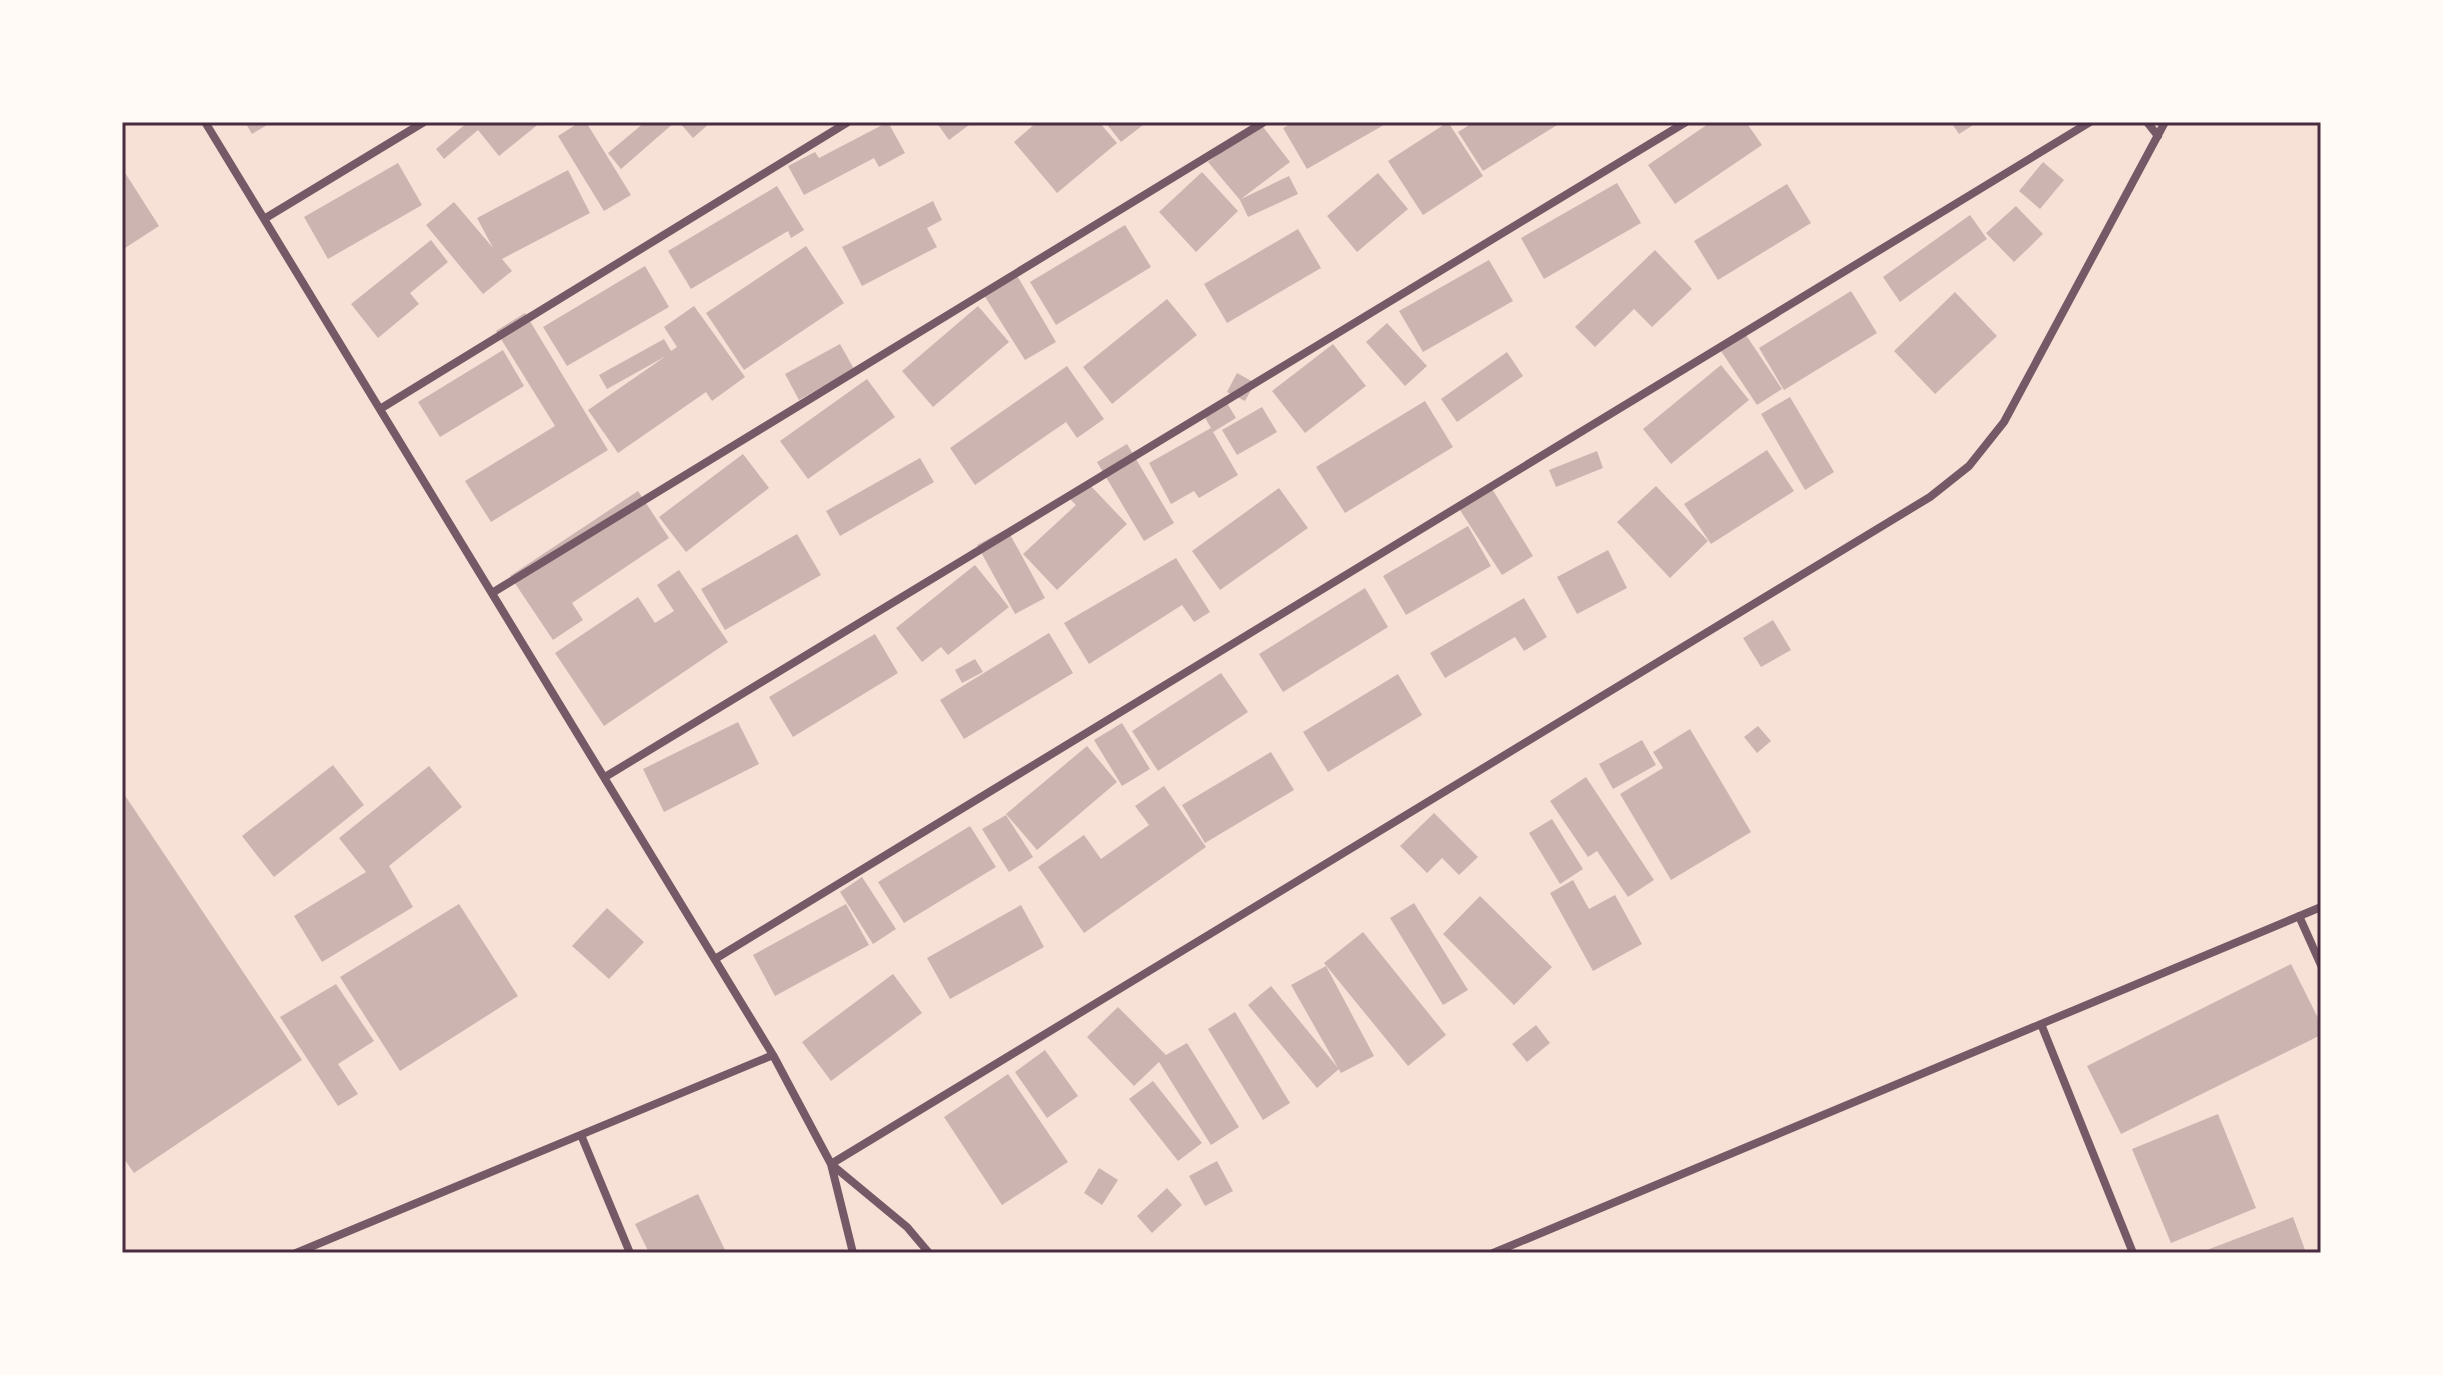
<svg xmlns="http://www.w3.org/2000/svg" width="2443" height="1375" font-family="'Roboto Condensed',sans-serif">
<rect width="100%" height="100%" fill="#f7e1d7"/>
<path fill="#ccb4b1" d="M245,122H272L252,134Z
M468,122H541L499,156L478,130L444,159L436,149Z
M580,122H586L631,195L604,211L558,136Z
M645,122H675L621,169L608,153Z
M679,122H711L693,138Z
M888,122L905,153L879,167L874,158L804,195L788,166L815,152L819,158Z
M936,122H973L949,140Z
M1037,122H1099L1117,143L1057,193L1014,142Z
M1105,122H1147L1121,142Z
M1294,122H1389L1307,169L1283,128Z
M1448,122L1483,176L1423,215L1388,161Z
M1474,122H1562L1483,171L1458,132Z
M1711,122H1746L1762,145L1675,204L1648,165Z
M1951,122H1978L1959,134Z
M1260,123L1290,162L1241,199L1289,176L1298,194L1248,217L1240,200L1208,162Z
M2043,162L2064,180L2040,209L2019,191Z
M398,163L422,205L328,259L304,217Z
M122,168L159,226L122,250Z
M568,170L590,213L502,259L512,271L483,294L426,225L454,202L493,248L477,218Z
M1202,172L1238,211L1196,252L1159,212Z
M1378,173L1408,209L1357,252L1327,216Z
M1617,183L1641,223L1544,279L1521,238Z
M1787,184L1811,223L1718,280L1694,241Z
M777,186L804,230L791,238L788,231L691,289L668,251Z
M933,201L942,220L927,228L937,247L862,286L842,247Z
M2016,206L2043,234L2014,262L1986,233Z
M1970,215L1987,239L1900,302L1883,277Z
M1125,225L1151,267L1056,325L1030,282Z
M1298,229L1321,268L1227,323L1204,284Z
M431,240L448,262L410,293L419,304L378,338L351,304Z
M806,246L844,303L744,370L706,313Z
M1655,250L1692,289L1652,327L1634,309L1595,347L1575,327Z
M1489,260L1513,301L1423,352L1399,311Z
M645,266L669,307L567,366L543,327Z
M1015,272L1056,342L1025,360L982,292Z
M1851,291L1877,333L1784,390L1759,348Z
M1955,292L1997,336L1935,394L1894,351Z
M1167,299L1197,335L1112,404L1083,367Z
M694,306L745,377L712,401L706,392L618,453L588,410L666,356L607,389L599,375L664,339L671,351L677,347L664,327Z
M978,306L1009,342L933,407L902,371Z
M525,313L608,450L491,522L465,481L555,426L496,331Z
M1387,323L1427,366L1405,386L1366,342Z
M1742,329L1782,389L1757,405L1717,345Z
M840,344L854,369L799,400L785,374Z
M1333,344L1366,386L1305,433L1272,391Z
M503,350L524,386L440,437L418,402Z
M1507,352L1523,376L1457,422L1441,399Z
M1721,365L1749,400L1671,464L1643,429Z
M1067,366L1104,419L1077,438L1066,422L975,485L950,448Z
M1237,373L1255,383L1245,401L1227,392Z
M867,379L895,417L808,479L780,441Z
M1790,397L1834,472L1805,490L1761,414Z
M1425,401L1453,447L1345,513L1316,467Z
M1227,403L1236,418L1213,432L1238,475L1199,498L1194,491L1171,504L1149,463L1211,428L1204,416Z
M1262,407L1277,432L1237,455L1222,430Z
M1127,444L1174,523L1144,541L1097,462Z
M1767,450L1794,491L1711,544L1684,504Z
M1597,451L1603,468L1556,487L1549,470Z
M743,454L769,488L686,552L659,517Z
M920,458L934,482L840,536L826,511Z
M1087,482L1127,524L1057,590L1023,554L1076,505L1070,499Z
M1656,486L1708,541L1670,578L1617,522Z
M1491,487L1533,556L1502,575L1458,507Z
M1279,488L1308,528L1220,590L1192,551Z
M638,491L669,538L572,603L583,620L553,640L510,576Z
M1468,526L1491,566L1406,615L1383,576Z
M1007,529L1045,598L1015,614L977,545Z
M797,534L821,575L725,630L701,589Z
M1608,550L1627,588L1577,614L1557,577Z
M1176,558L1210,612L1194,622L1182,605L1089,664L1064,623Z
M975,565L1009,607L948,655L941,647L922,662L896,628Z
M679,570L728,642L604,726L555,653L638,597L655,623L674,611L657,585Z
M1365,588L1388,627L1283,692L1259,654Z
M1524,598L1547,637L1524,651L1515,637L1445,678L1430,653Z
M1773,620L1791,650L1761,667L1743,638Z
M1049,633L1073,673L964,739L940,700Z
M875,634L898,673L793,737L769,697Z
M975,659L983,672L962,683L955,670Z
M1221,673L1248,712L1158,771L1132,731Z
M1398,674L1422,715L1328,772L1303,732Z
M738,722L759,764L664,812L643,769Z
M1122,723L1150,769L1122,786L1094,740Z
M1758,726L1771,741L1757,753L1744,737Z
M1690,729L1751,832L1671,880L1620,794L1663,768L1653,752Z
M1642,740L1656,765L1613,789L1599,764Z
M1087,746L1117,782L1037,850L1006,814Z
M1271,752L1294,790L1205,843L1182,805Z
M333,765L364,805L274,877L242,836Z
M429,766L462,807L389,866L413,907L322,962L294,916L366,872L339,838Z
M1586,777L1654,880L1628,897L1597,851L1588,857L1550,801Z
M1164,786L1206,847L1084,933L1038,867L1084,835L1101,859L1149,825L1135,806Z
M122,791L302,1060L134,1173L122,1156Z
M1434,813L1478,857L1459,875L1442,858L1427,873L1400,846Z
M1006,815L1033,857L1009,872L982,829Z
M1552,819L1583,869L1560,884L1529,833Z
M970,826L996,867L904,923L878,882Z
M862,877L896,929L873,944L840,892Z
M1573,880L1589,909L1615,895L1642,944L1593,971L1550,893Z
M1480,896L1552,967L1514,1005L1443,934Z
M1414,903L1468,990L1443,1005L1390,918Z
M459,904L518,996L400,1071L340,977Z
M846,904L869,945L775,996L753,955Z
M1021,905L1044,947L950,999L927,958Z
M607,908L644,942L609,979L572,946Z
M1363,932L1446,1035L1408,1066L1324,963Z
M2291,964L2321,1024V1035L2121,1134L2087,1066Z
M1326,966L1374,1056L1341,1073L1291,985Z
M893,974L922,1013L831,1081L802,1042Z
M336,984L374,1041L338,1064L358,1094L338,1106L280,1017Z
M1271,986L1339,1069L1317,1088L1248,1005Z
M1118,1007L1166,1055L1187,1043L1239,1127L1211,1145L1159,1062L1134,1086L1087,1037Z
M1235,1012L1290,1103L1263,1120L1208,1029Z
M1536,1025L1550,1043L1527,1062L1512,1044Z
M1045,1050L1078,1096L1047,1118L1015,1072Z
M1008,1074L1068,1162L1002,1205L944,1117Z
M1153,1081L1202,1143L1178,1161L1129,1099Z
M2218,1114L2256,1208L2171,1243L2132,1149Z
M1217,1161L1233,1191L1205,1206L1189,1176Z
M1099,1168L1118,1180L1102,1205L1084,1193Z
M1167,1188L1182,1205L1152,1233L1137,1216Z
M698,1194L725,1250L649,1253L635,1224Z
M2293,1217L2305,1250L2199,1253Z"/>
<g fill="none" stroke-linecap="round" stroke-linejoin="round">
<path stroke="#755966" stroke-width="8" d="M205,122L773,1055L831,1164L853,1253
M2147,122L2158,136
M264,219L424,122
M380,409L848,122
M492,593L1264,122
M605,777L1686,122
M2299,916L2321,965
M715,959L2090,122
M2041,1024L2133,1253
M581,1135L630,1253
M831,1164L1930,497L1969,466L2004,422L2165,122
M831,1164L907,1227L929,1253
M296,1253L773,1055
M1493,1253L2321,907"/>
</g>
<rect width="2443" height="1375" fill="none" stroke="#fffaf5" stroke-width="248"/>
<rect x="124" y="124" width="2195" height="1127" fill="none" stroke="#4a2c40" stroke-width="3"/>
</svg>
